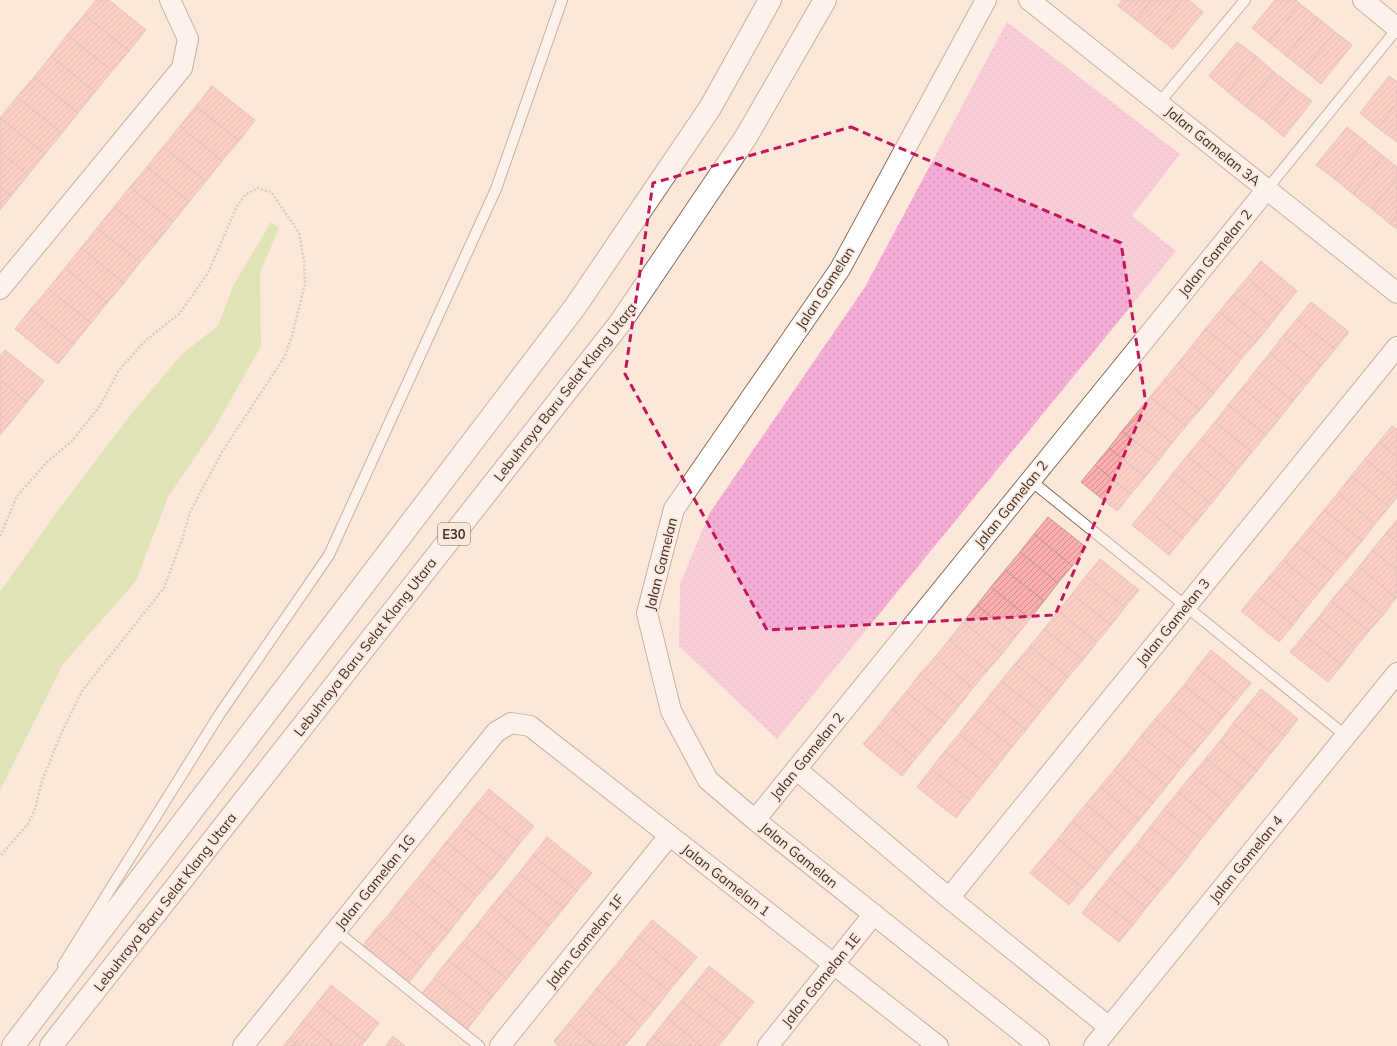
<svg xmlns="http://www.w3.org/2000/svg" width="1397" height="1046" font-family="Mulish,sans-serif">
<defs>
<pattern id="grass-dots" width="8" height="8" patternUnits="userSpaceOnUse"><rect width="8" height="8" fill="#f6add5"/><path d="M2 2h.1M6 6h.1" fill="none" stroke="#d495b7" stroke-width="1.8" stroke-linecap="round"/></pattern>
<pattern id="building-hatch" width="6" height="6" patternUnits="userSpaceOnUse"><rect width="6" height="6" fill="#fbaeac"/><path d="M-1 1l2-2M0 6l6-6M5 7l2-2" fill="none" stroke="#cd8e8c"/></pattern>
</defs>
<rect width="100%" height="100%" fill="#fce8db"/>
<path fill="url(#grass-dots)" d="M1007,22L1180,154L1132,216L1176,251L777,739L679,646L680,584L709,514L865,287Z"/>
<path fill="#c0df8b" d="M271,222L279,228L260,273L261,346L213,431L168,497L136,581L63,664L0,791V592L56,513L132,413L182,354L218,326L233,286Z"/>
<path fill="url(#building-hatch)" stroke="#c29c9a" d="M96,0H109L146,30L129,51L84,15Z
M1122,0H1152L1136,20L1118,6Z
M1152,0H1182L1155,35L1136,20Z
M1182,0H1189L1203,12L1173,49L1155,35Z
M1275,0H1296L1300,4L1269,42L1252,28Z
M1300,4L1318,18L1286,56L1269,42Z
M84,15L129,51L112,71L67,35Z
M1318,18L1335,32L1304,70L1286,56Z
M1335,32L1352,45L1321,84L1304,70Z
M67,35L112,71L95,92L51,56Z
M1237,42L1256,56L1228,92L1209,76Z
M51,56L95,92L78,113L34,77Z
M1256,56L1274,72L1246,107L1228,92Z
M1274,72L1293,87L1265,121L1246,107Z
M1389,76L1397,82V103L1378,128L1360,113Z
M34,77L78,113L62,133L17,97Z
M212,86L255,120L239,141L196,106Z
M1293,87L1312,101L1284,137L1265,121Z
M17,97L62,133L45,154L0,118Z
M1397,103V142L1378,128Z
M196,106L239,141L222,161L180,126Z
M0,118L45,154L28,175L0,152Z
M180,126L222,161L206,181L163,147Z
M1347,127L1365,141L1335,179L1316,165Z
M1365,141L1383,156L1353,194L1335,179Z
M163,147L206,181L189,202L147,167Z
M0,152L28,175L11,196L0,187Z
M1383,156L1397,167V177L1372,209L1353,194Z
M147,167L189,202L173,222L130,187Z
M1397,177V215L1390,224L1372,209Z
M0,187L11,196L0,210Z
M130,187L173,222L157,242L114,207Z
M114,207L157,242L140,262L97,228Z
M1397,215V229L1390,224Z
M97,228L140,262L124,283L81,248Z
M81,248L124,283L107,303L65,268Z
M1261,261L1297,291L1283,308L1247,278Z
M65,268L107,303L91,323L48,289Z
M1247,278L1283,308L1270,325L1233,295Z
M48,289L91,323L74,344L31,309Z
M1233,295L1270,325L1256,342L1219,312Z
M1311,302L1349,332L1335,349L1297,319Z
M31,309L74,344L58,364L15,329Z
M1219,312L1256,342L1242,358L1205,329Z
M1297,319L1335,349L1321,366L1283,336Z
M1205,329L1242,358L1228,376L1192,346Z
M1283,336L1321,366L1307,384L1270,353Z
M1192,346L1228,376L1214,393L1178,363Z
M5,350L44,381L27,402L0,380V356Z
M1270,353L1307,384L1293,401L1256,370Z
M1178,363L1214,393L1200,410L1164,380Z
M1256,370L1293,401L1280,418L1242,388Z
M0,380L27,402L10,423L0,415Z
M1164,380L1200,410L1186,426L1150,397Z
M1242,388L1280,418L1266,435L1228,405Z
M1150,397L1186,426L1172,443L1136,414Z
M1228,405L1266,435L1252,452L1215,422Z
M1136,414L1172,443L1159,460L1122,431Z
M0,415L10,423L0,435Z
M1215,422L1252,452L1238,469L1201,439Z
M1392,426L1397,429V457L1379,442Z
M1122,431L1159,460L1145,477L1109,448Z
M1201,439L1238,469L1225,486L1187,456Z
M1379,442L1397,457V485L1365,459Z
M1109,448L1145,477L1131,494L1095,465Z
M1187,456L1225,486L1211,504L1173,473Z
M1365,459L1397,485V497L1389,507L1351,476Z
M1095,465L1131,494L1117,511L1081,482Z
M1173,473L1211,504L1197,521L1160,490Z
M1351,476L1389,507L1375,524L1338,493Z
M1160,490L1197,521L1183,538L1146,508Z
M1338,493L1375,524L1362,541L1324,510Z
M1146,508L1183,538L1169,555L1132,525Z
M1324,510L1362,541L1348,558L1310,527Z
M1048,517L1087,548L1072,566L1034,534Z
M1397,520V542L1386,533Z
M1310,527L1348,558L1334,574L1296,544Z
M1386,533L1397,542V570L1372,550Z
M1034,534L1072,566L1058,583L1020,552Z
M1296,544L1334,574L1320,591L1283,560Z
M1372,550L1397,570L1396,598L1359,567Z
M1020,552L1058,583L1044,601L1005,570Z
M1100,559L1139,590L1125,607L1086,576Z
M1283,560L1320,591L1306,608L1269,577Z
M1359,567L1396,598L1383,615L1345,584Z
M1005,570L1044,601L1030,619L991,587Z
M1086,576L1125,607L1111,625L1072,594Z
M1269,577L1306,608L1293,625L1255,594Z
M1345,584L1383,615L1369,631L1331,601Z
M991,587L1030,619L1016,636L977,605Z
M1072,594L1111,625L1097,642L1058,611Z
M1255,594L1293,625L1279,642L1241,611Z
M1331,601L1369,631L1355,648L1318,618Z
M977,605L1016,636L1002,654L963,622Z
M1058,611L1097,642L1083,660L1044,629Z
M1318,618L1355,648L1342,665L1304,635Z
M963,622L1002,654L987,671L949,640Z
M1044,629L1083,660L1068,677L1030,646Z
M1304,635L1342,665L1328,682L1290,652Z
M949,640L987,671L973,688L935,657Z
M1030,646L1068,677L1054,695L1015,664Z
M1211,650L1251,683L1237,700L1197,668Z
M935,657L973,688L959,706L920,674Z
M1015,664L1054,695L1040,712L1001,681Z
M1197,668L1237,700L1223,717L1184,685Z
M920,674L959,706L945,723L906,692Z
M1001,681L1040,712L1026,730L987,699Z
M1184,685L1223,717L1209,734L1170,702Z
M1261,689L1298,719L1285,736L1247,706Z
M906,692L945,723L930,741L892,709Z
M987,699L1026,730L1012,747L973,716Z
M1170,702L1209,734L1195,751L1155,719Z
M1247,706L1285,736L1271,753L1233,723Z
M892,709L930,741L916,758L878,727Z
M973,716L1012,747L998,765L959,734Z
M1155,719L1195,751L1181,768L1141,736Z
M1233,723L1271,753L1257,771L1220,741Z
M878,727L916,758L902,776L863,744Z
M959,734L998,765L984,782L945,751Z
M1141,736L1181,768L1167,786L1128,753Z
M1220,741L1257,771L1243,788L1206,758Z
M945,751L984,782L970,800L931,769Z
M1128,753L1167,786L1153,803L1114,770Z
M1206,758L1243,788L1229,805L1192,775Z
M931,769L970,800L956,818L917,787Z
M1114,770L1153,803L1139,820L1100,787Z
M1192,775L1229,805L1215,822L1178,792Z
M1100,787L1139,820L1125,837L1086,804Z
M489,789L534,826L520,843L474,807Z
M1178,792L1215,822L1201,839L1164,809Z
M1086,804L1125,837L1111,854L1072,821Z
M474,807L520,843L506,861L460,825Z
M1164,809L1201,839L1188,857L1150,827Z
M1072,821L1111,854L1097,871L1058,839Z
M460,825L506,861L492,879L446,842Z
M1150,827L1188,857L1174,874L1137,844Z
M547,837L592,873L577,891L533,855Z
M1058,839L1097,871L1083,888L1044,856Z
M446,842L492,879L477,896L432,860Z
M1137,844L1174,874L1160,891L1123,861Z
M533,855L577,891L564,908L519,873Z
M1044,856L1083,888L1069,905L1030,873Z
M432,860L477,896L463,914L418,878Z
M1123,861L1160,891L1146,908L1109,878Z
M519,873L564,908L549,926L505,890Z
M418,878L463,914L449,932L404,895Z
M1109,878L1146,908L1133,925L1095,896Z
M505,890L549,926L535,944L491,907Z
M404,895L449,932L435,949L390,913Z
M1095,896L1133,925L1119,942L1082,913Z
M491,907L535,944L521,961L477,925Z
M390,913L435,949L421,967L375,930Z
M652,920L697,957L683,974L638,937Z
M477,925L521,961L507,979L462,943Z
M375,930L421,967L407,985L361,948Z
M638,937L683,974L669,991L624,955Z
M462,943L507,979L493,996L448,960Z
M624,955L669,991L655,1009L610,972Z
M448,960L493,996L479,1014L434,978Z
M709,966L754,1002L740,1019L695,984Z
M610,972L655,1009L641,1026L596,989Z
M434,978L479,1014L465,1032L420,996Z
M695,984L740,1019L726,1037L681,1001Z
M331,985L379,1023L365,1041L317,1003Z
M596,989L641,1026L627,1043L582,1007Z
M681,1001L726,1037L718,1046H702L667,1018Z
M317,1003L365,1041L361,1046H335L303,1021Z
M582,1007L627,1043L625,1046H595L568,1024Z
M667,1018L702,1046H666L653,1036Z
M303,1021L335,1046H299L289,1039Z
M568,1024L595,1046H559L554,1041Z
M393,1036L405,1046H386Z
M653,1036L666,1046H645Z
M289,1039L299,1046H283Z"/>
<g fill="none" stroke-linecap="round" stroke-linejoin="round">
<g stroke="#8b6e5b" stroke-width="12">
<path id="service" d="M1159,103L1245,0
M1267,189L1397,29
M1030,480L1346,736
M336,931L479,1046
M63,965L219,715L329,555L496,189L562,0"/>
</g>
<g stroke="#8b6e5b" stroke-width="22">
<path id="minor" d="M986,0L840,269L674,509L647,613L671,711L708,780L755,820L1039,1046
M1029,0L1397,293
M1363,0L1397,28
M0,289L182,68L188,39L170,0
M796,769L949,898L1109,1027
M755,820L1267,189
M949,898L1397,347
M243,1046L496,732L511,723L530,726L938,1046
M500,1046L669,836
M768,1046L874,914
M1094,1046L1397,673"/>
</g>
<g stroke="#8b6e5b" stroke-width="24">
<path id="motorway" d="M13,1046L575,307L710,108L770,0
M51,1046L620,323L746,137L825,0"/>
</g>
<path stroke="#bdaca0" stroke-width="2.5" stroke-dasharray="2 2" stroke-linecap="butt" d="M0,536L17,496L48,461L72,441L100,406L119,370L145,341L180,313L208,273L236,208L245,195L258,188L272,193L299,233L304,261L305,284L292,336L285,356L222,452L190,512L183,537L164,588L82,691L60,736L42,781L35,809L28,824L0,856"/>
<use href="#service" stroke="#fff" stroke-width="10"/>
<use href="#minor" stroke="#fff" stroke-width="20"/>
<use href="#motorway" stroke="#fff" stroke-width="22"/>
</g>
<path d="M0 0H1397V1046H0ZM851,127L1121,243L1146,404L1055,615L767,630L625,374L653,183Z" fill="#fce8db" fill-opacity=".55" fill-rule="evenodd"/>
<path fill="none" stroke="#c2185b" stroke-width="3" stroke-dasharray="8 5" stroke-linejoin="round" d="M851,127L1121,243L1146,404L1055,615L767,630L625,374L653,183Z"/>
<g text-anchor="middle" stroke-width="3.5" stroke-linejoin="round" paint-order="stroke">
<rect fill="#fce8db" stroke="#78695f" stroke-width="1" x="438" y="523" width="32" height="22" rx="3"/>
<g font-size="13" font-weight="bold" fill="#3f322a">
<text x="454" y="539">E30</text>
</g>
<g font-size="14" fill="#3f322a" stroke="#fce8db">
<text transform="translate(1213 146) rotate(39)" y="5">Jalan Gamelan 3A</text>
<text transform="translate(1215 253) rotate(-51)" y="5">Jalan Gamelan 2</text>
<text transform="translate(825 288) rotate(-57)" y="5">Jalan Gamelan</text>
<text transform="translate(565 392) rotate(-52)" y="5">Lebuhraya Baru Selat Klang Utara</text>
<text transform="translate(1011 504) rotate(-51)" y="5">Jalan Gamelan 2</text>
<text transform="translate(661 564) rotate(-76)" y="5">Jalan Gamelan</text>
<text transform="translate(1173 622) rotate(-51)" y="5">Jalan Gamelan 3</text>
<text transform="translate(365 647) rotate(-52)" y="5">Lebuhraya Baru Selat Klang Utara</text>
<text transform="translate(807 756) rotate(-51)" y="5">Jalan Gamelan 2</text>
<text transform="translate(799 855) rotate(39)" y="5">Jalan Gamelan</text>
<text transform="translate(1246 859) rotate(-51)" y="5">Jalan Gamelan 4</text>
<text transform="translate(726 880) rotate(38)" y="5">Jalan Gamelan 1</text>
<text transform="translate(375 882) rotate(-51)" y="5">Jalan Gamelan 1G</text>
<text transform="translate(165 902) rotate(-52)" y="5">Lebuhraya Baru Selat Klang Utara</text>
<text transform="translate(585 941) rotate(-51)" y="5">Jalan Gamelan 1F</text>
<text transform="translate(821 980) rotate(-51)" y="5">Jalan Gamelan 1E</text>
</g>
</g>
</svg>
